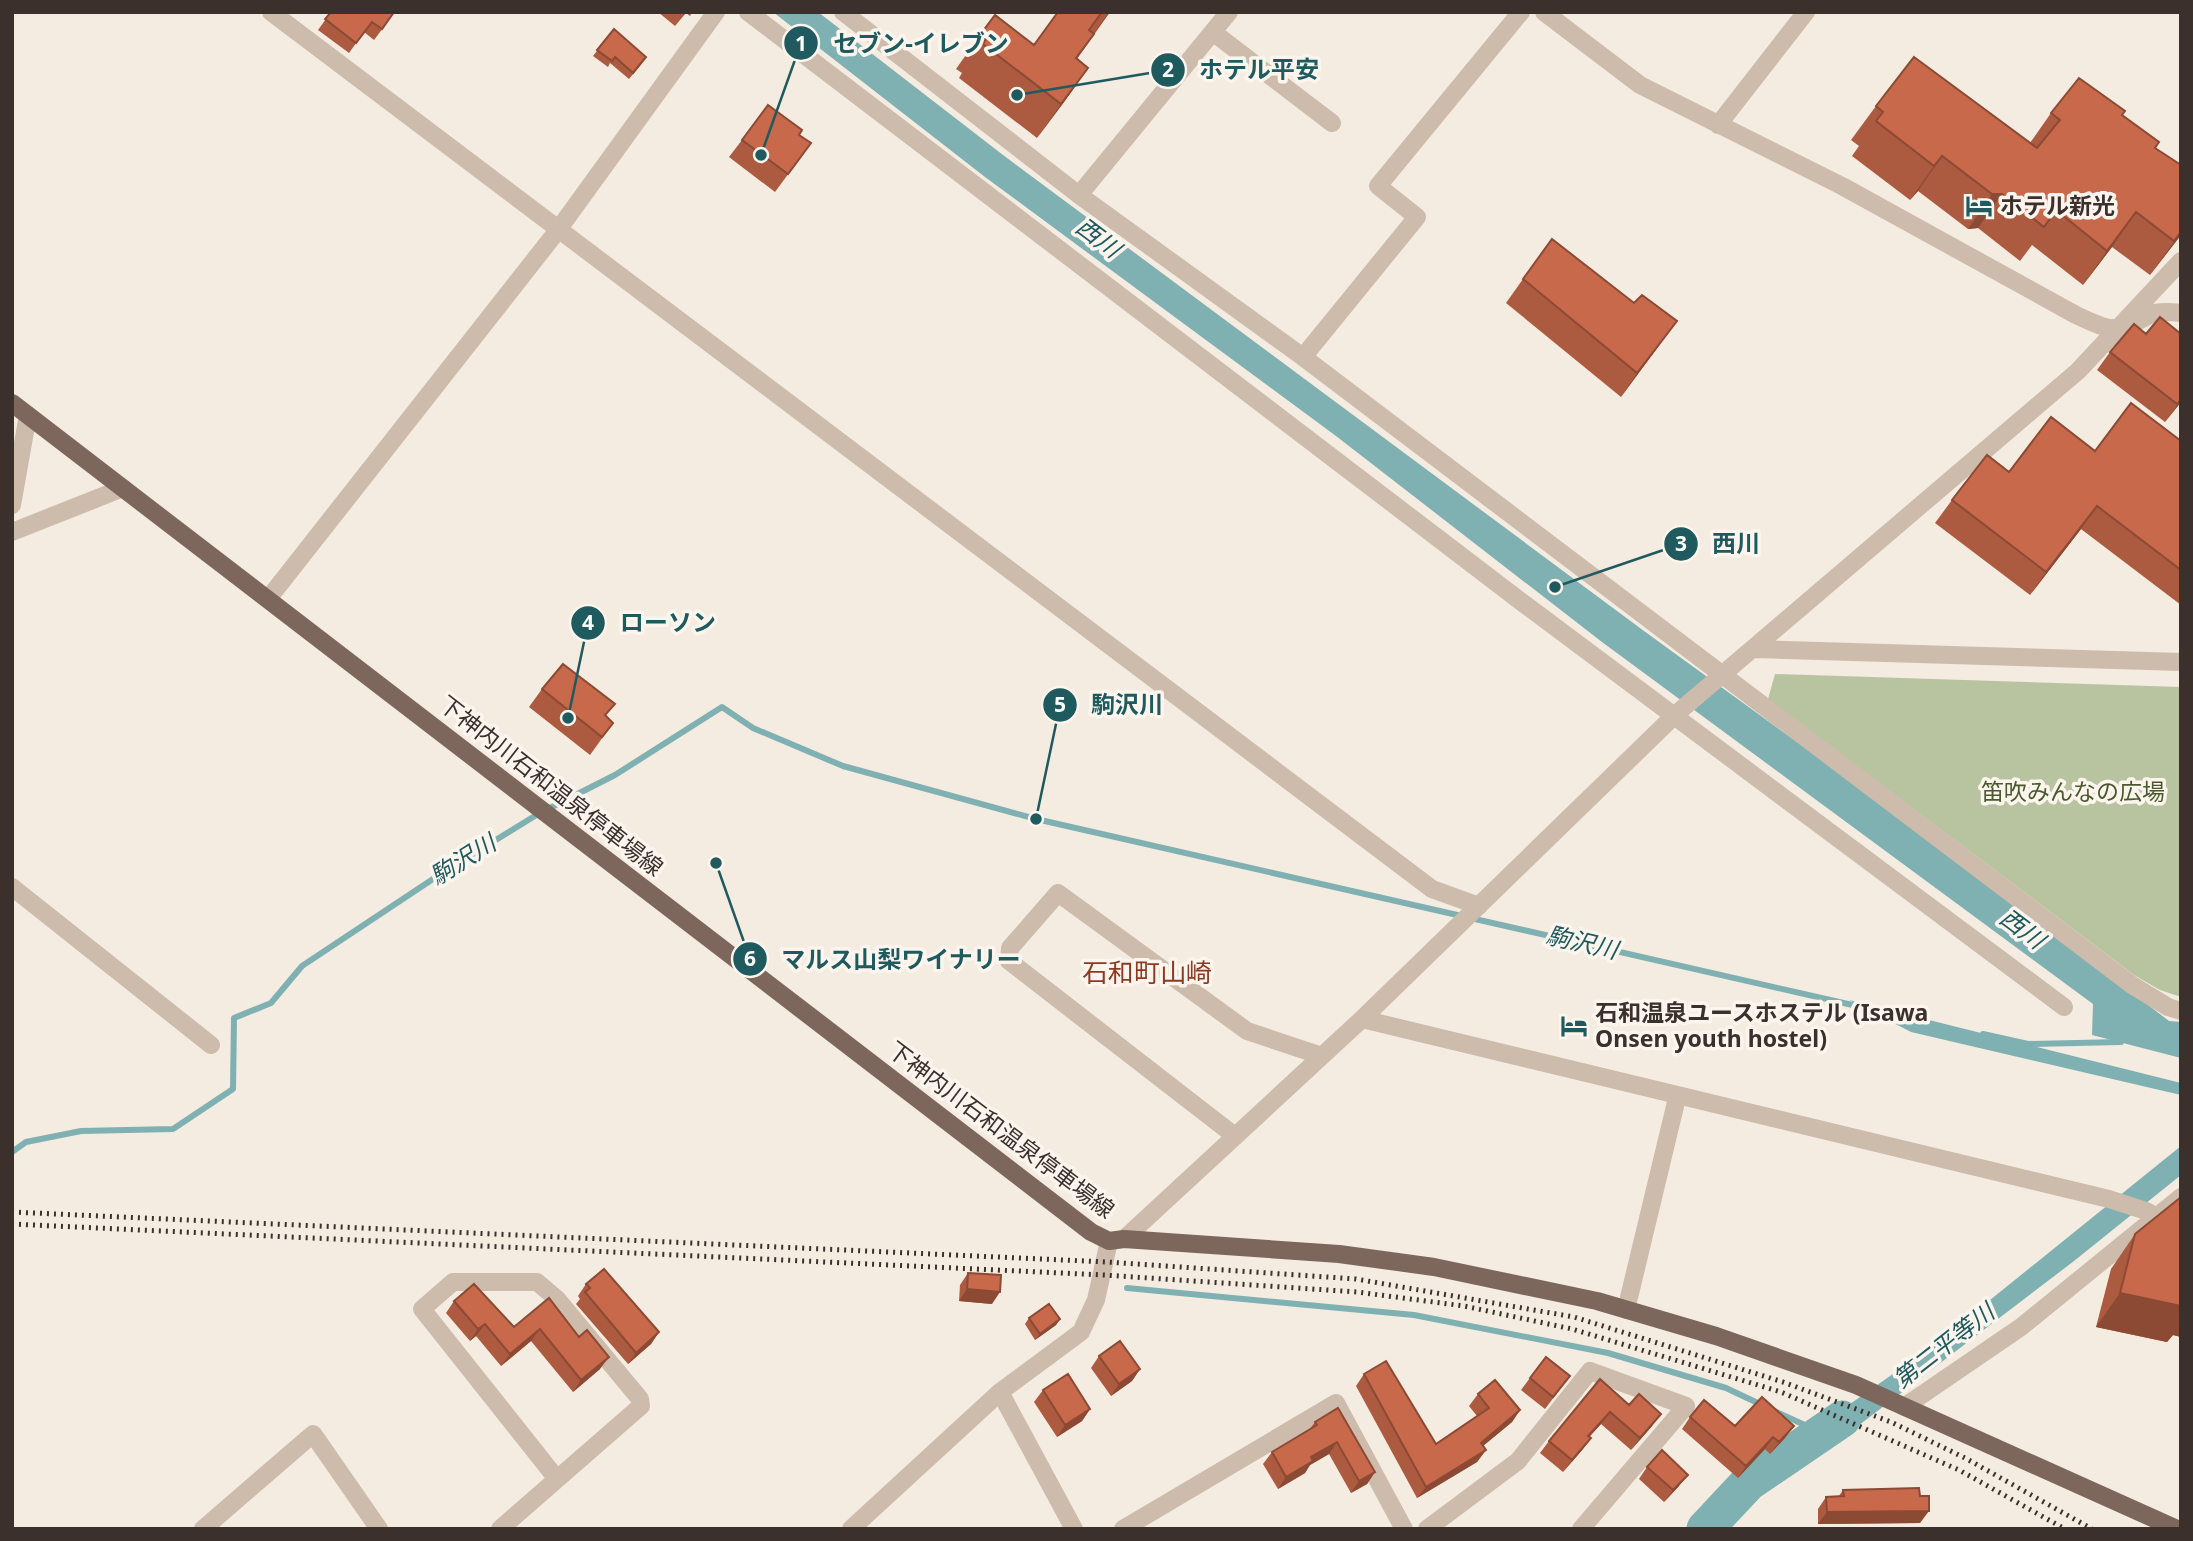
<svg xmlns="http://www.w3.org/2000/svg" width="2193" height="1541" font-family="'Noto Sans','Noto Sans JP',sans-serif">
<rect width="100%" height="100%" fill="#f4ebe1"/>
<path fill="#b8c4a0" d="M1775,674L2181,687V997L2160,990L2134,975L1768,699Z"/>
<path fill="#7fb0b2" d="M773,12H818L1003,155L1644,631L1944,849L2169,1021L2181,1022V1058L2092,1035L2093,1004L1602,642L1336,436L985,177Z
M1849,1000L2181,1083V1095L1911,1032Z
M2181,1146V1175L2074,1261L1812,1461L1797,1441L1933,1346Z"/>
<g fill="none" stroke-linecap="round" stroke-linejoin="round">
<path stroke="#7fb0b2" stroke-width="6" d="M1983,1034L2028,1044L2121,1042
M12,1152L26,1142L81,1131L173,1129L233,1089L234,1018L271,1003L302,966L442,873L538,814L615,775L722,707L753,728L843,766L1036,819L1870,1009
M1127,1288L1414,1315L1608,1353L1726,1388L1762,1405
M1772,1410L1820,1432"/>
<path stroke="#7fb0b2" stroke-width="37" d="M1705,1529L1748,1483L1842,1419"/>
<path stroke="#cdbbac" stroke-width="18" d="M271,12L1432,889L1479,906
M748,12L1523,603L2064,1007
M843,12L1079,195L1303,357L2132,985L2168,1007L2181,1011
M1544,12L1640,85L1842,186L2076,315C2089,321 2109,332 2123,327C2153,318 2144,309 2181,313
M1214,33L1332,123
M1718,125L1806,12
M1079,195L1229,12
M1303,357L1417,217L1378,186L1521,12
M12,505L28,415
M12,532L123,488
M268,599L558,230L716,12
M1755,649L2181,662
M12,887L211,1045
M1362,1019L2109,1199L2146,1211L2157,1217
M1235,1136L1009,961L1010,948L1058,893L1247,1031L1322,1056
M1124,1239L1362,1019L1676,714L2078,371L2181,261
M1626,1310L1677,1098
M1000,1392L1074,1529
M1904,1407L2021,1327L2181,1197
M203,1529L313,1434L379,1529
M500,1529L641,1406L640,1399L557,1299L537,1282H453L422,1309L557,1479
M851,1529L1000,1392L1081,1332L1096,1300L1109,1241
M1123,1529L1336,1403L1404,1529
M1427,1529L1518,1461L1590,1371L1686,1406L1581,1529"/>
<path stroke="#7d675c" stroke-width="18" d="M12,403L1091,1232L1109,1241L1124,1239L1339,1254L1434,1267L1597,1301L1716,1336L1856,1385L2177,1529"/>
<path stroke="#3b302b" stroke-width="5" stroke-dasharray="2 5" stroke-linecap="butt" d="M12,1212L1107,1262L1356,1279L1574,1317L1783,1382L1891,1422L1965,1458L2092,1529
M12,1224L1104,1275L1357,1292L1464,1306L1572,1329L1781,1392L1959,1470L2065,1529"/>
</g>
<path fill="#ac5a40" d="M331,12H395L374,40L364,32L349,53L318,30Z
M658,12H692L690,16L686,13L675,26Z
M1058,12H1110L1077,59L1088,68L1064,102L1037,138L959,78L962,73L956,69L980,35L1034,45Z
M614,29L642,63L629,79L610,63L608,67L593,56Z
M1876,106L2030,143L2051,113L2122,115L2155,148L2181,235L2150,275L2112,247L2083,285L2032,245L2020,261L1978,228L1968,229L1918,191L1910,200L1852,156L1859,146L1851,140Z
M799,135L811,143L775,192L729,157L742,140Z
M1523,279L1660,344L1621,397L1506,303Z
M2110,352L2181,402L2165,422L2097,370Z
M2181,441V605L2081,529L2030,595L1935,523L1952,500L2009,472L2095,451Z
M542,689L606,716L613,723L590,755L529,707Z
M2181,1197V1337L2173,1335L2167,1342L2096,1327L2111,1269L2135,1234Z
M968,1273L992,1304L959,1301L960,1285Z
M586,1284L659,1332L651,1344L628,1364L576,1304L580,1299L578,1296Z
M549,1298L600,1369L573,1392L531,1341L501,1366L476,1336L470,1341L446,1313L454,1301L514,1327Z
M1029,1318L1060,1319L1056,1325L1035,1340L1025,1324Z
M1099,1356L1140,1369L1132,1381L1111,1396L1091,1368Z
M1364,1374L1436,1444L1477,1416L1469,1406L1478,1394L1520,1410L1512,1422L1483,1446L1486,1450L1477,1462L1417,1498L1356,1386Z
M1570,1376L1545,1409L1521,1390L1530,1378Z
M1600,1379L1652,1426L1631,1450L1601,1424L1589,1437L1591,1438L1582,1450L1563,1472L1540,1453L1549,1441Z
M1043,1390L1090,1409L1082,1421L1057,1437L1034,1402Z
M1690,1417L1735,1426L1785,1438L1770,1454L1765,1449L1738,1478L1682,1429Z
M1315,1422L1375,1472L1367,1484L1351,1493L1329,1454L1310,1465L1305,1473L1278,1489L1263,1464L1272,1452L1309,1430Z
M1647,1467L1679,1486L1664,1502L1639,1479Z
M1843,1490L1920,1496V1523L1818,1524V1509L1826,1497L1839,1496Z"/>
<path fill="#8c4a34" d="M1109,12H1110L1089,40Z
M1088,68L1064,102L1037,138L1061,104Z
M1942,156L1918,191L1910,200L1934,166Z
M1992,194H2002L1978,228L1968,229Z
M2136,212L2112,247L2083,285L2107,251Z
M2181,232V235L2150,275Z
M1677,321L1660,344L1621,397L1637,373Z
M2181,400V402L2165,422Z
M2097,506L2081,529L2030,595L2046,572Z
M967,1289L1000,1292L992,1304L959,1301Z
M2120,1293L2181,1306V1337L2173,1335L2167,1342L2096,1327Z
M1060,1319L1056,1325L1035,1340L1040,1334Z
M485,1324L476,1336L470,1341L478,1329Z
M540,1329L531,1341L501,1366L510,1354Z
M659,1332L651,1344L628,1364L636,1353Z
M609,1357L600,1369L573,1392L581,1380Z
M1140,1369L1132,1381L1111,1396L1119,1384Z
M1090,1409L1082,1421L1057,1437L1065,1425Z
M1520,1410L1512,1422L1472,1455L1481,1443Z
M1610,1412L1601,1424L1580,1447L1588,1436Z
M1661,1414L1652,1426L1631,1450L1640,1438Z
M1794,1426L1785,1438L1770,1454L1779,1442Z
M1773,1437L1765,1449L1738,1478L1746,1466Z
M1591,1438L1582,1450L1563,1472L1572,1460Z
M1337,1442L1329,1454L1310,1465L1305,1473L1278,1489L1286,1477L1311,1457Z
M1486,1450L1477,1462L1417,1498L1426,1487Z
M1375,1472L1367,1484L1351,1493L1359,1481Z
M1688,1475L1679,1486L1664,1502L1673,1490Z
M1929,1511L1920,1523L1818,1524L1827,1512Z"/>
<path fill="#c8694b" stroke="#8c4a34" stroke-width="2" d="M331,12H394L382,29L372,22L356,43L325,19Z
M1058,12H1102L1089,30L1094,34L1076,58L1088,68L1061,104L983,44L986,39L980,35L995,15L1034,45Z
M614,29L646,57L633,73L615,57L612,61L597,50Z
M1914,57L2037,148L2060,120L2051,113L2079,78L2125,111L2122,115L2159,142L2155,148L2181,165V232L2174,241L2136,212L2107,251L2056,210L2044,227L2002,194H1992L1942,156L1934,166L1876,121L1883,112L1876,106Z
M768,105L802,130L799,135L811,143L788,174L742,140Z
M1552,239L1634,303L1642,295L1677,321L1637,373L1523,279Z
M2160,317L2181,334V400L2177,404L2110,352L2134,324L2146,334Z
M2131,403L2181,441V570L2097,506L2046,572L1952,500L1987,455L2009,472L2051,417L2095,451Z
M563,664L615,704L605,715L613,723L602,737L542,689Z
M2181,1197V1306L2120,1293L2135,1234Z
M604,1269L659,1332L636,1353L585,1292L590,1288L586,1284Z
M968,1273L1001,1275L1000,1292L967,1289Z
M474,1284L514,1327L549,1298L579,1337L587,1330L609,1357L581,1380L540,1329L510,1354L485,1324L478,1329L454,1301Z
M1049,1304L1060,1319L1040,1334L1029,1318Z
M1120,1341L1140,1369L1119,1384L1099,1356Z
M1546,1357L1570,1376L1553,1397L1530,1378Z
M1386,1361L1436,1444L1489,1408L1478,1394L1495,1380L1520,1410L1481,1443L1486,1450L1426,1487L1364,1374Z
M1068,1374L1090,1409L1065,1425L1043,1390Z
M1600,1379L1629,1405L1639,1394L1661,1414L1640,1438L1610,1412L1588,1436L1591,1438L1572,1460L1549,1441Z
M1762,1397L1794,1426L1779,1442L1773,1437L1746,1466L1690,1417L1704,1400L1735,1426Z
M1338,1408L1375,1472L1359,1481L1337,1442L1311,1457L1313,1461L1286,1477L1272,1452L1317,1425L1315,1422Z
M1662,1450L1688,1475L1673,1490L1647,1467Z
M1919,1488L1920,1496H1929V1511L1827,1512L1826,1497L1844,1496L1843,1490Z"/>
<defs>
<g id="hotel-bare" transform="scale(2.1)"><path d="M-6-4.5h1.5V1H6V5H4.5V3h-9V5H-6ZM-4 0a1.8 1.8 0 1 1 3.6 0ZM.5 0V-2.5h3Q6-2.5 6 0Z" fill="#1f5a5e" stroke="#fbf5ee" stroke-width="2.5" paint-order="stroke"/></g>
</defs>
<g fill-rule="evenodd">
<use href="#hotel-bare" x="1979" y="206"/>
<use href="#hotel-bare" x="1574" y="1026"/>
</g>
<g text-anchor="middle" stroke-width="7" stroke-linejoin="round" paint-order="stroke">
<g font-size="23" font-weight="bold" fill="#3b302b" stroke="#fbf5ee" text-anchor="start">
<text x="2000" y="214">ホテル新光</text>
<text x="1595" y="1021">石和温泉ユースホステル (Isawa<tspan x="1595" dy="26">Onsen youth hostel)</tspan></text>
</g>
<g font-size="23" fill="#3b302b" stroke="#fbf5ee">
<text transform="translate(551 786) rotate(38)" y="8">下神内川石和温泉停車場線</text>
<text transform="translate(1001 1130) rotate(37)" y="8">下神内川石和温泉停車場線</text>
</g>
<g font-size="23" fill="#4a5a2e" stroke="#fbf5ee">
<text x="2073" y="800">笛吹みんなの広場</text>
</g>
<g font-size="24" font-style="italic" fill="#1f5a5e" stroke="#fbf5ee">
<text transform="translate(1098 238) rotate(37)" y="8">西川</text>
<text transform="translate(463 860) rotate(-32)" y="8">駒沢川</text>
<text transform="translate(2022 929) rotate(37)" y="8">西川</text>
<text transform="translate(1582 943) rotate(13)" y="8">駒沢川</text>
<text transform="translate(1944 1346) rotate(-38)" y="8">第二平等川</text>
</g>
<g font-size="26" fill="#8c3b22" stroke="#fbf5ee">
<text x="1147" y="982">石和町山崎</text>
</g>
</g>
<path fill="none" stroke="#1f5a5e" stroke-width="2.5" d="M761 155L801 43M1017 95L1168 70M1555 587L1681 544M568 718L588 623M1036 819L1060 705M716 863L750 959"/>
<g fill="#1f5a5e" stroke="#fbf5ee" stroke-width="2.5">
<circle cx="761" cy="155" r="7"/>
<circle cx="1017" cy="95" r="7"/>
<circle cx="1555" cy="587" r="7"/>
<circle cx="568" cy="718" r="7"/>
<circle cx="1036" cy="819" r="7"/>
<circle cx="716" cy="863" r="7"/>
<circle cx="801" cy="43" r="18"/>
<circle cx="1168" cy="70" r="18"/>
<circle cx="1681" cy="544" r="18"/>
<circle cx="588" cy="623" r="18"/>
<circle cx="1060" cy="705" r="18"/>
<circle cx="750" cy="959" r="18"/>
</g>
<g font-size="21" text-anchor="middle" font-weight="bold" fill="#fff">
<text x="801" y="51">1</text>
<text x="1168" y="77">2</text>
<text x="1681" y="551">3</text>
<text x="588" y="630">4</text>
<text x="1060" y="712">5</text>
<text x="750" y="966">6</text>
</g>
<g font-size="24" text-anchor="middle" font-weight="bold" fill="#1f5a5e" stroke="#fbf5ee" stroke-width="7" stroke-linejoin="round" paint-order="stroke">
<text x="921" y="52">セブン-イレブン</text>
<text x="1259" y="78">ホテル平安</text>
<text x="1736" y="552">西川</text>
<text x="668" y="631">ローソン</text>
<text x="1127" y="713">駒沢川</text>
<text x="901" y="968">マルス山梨ワイナリー</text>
</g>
<rect width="2193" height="1541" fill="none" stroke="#3b302b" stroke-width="28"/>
</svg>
